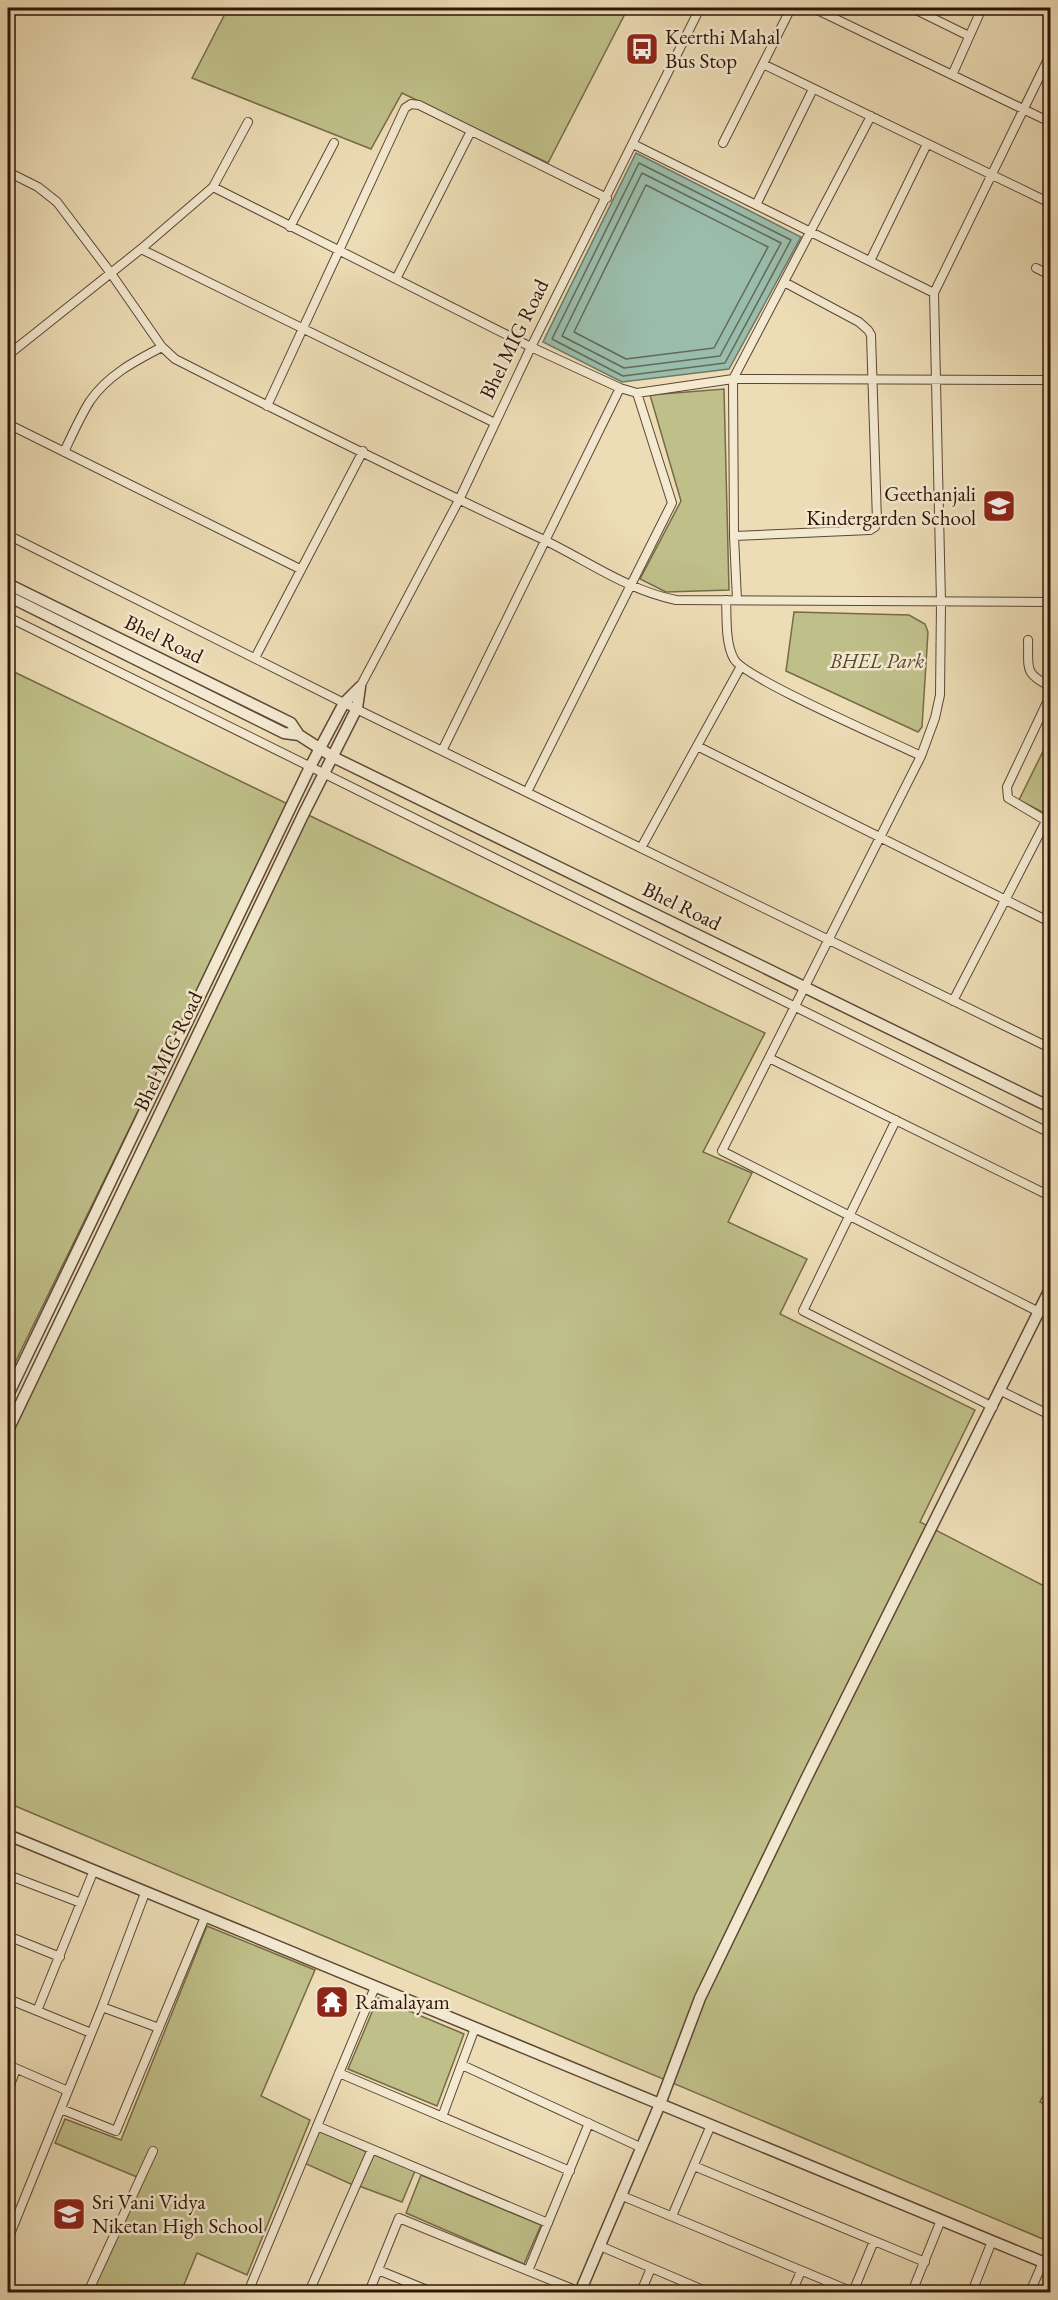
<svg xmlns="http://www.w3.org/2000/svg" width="1058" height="2300" font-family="'EB Garamond',serif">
<rect width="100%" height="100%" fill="#edddb6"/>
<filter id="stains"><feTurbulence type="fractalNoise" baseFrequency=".00333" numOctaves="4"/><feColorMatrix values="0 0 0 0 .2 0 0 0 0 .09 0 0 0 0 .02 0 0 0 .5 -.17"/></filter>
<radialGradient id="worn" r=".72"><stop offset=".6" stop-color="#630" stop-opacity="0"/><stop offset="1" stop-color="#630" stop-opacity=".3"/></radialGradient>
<path fill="#bfbf89" stroke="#776a48" stroke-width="1.5" d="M228,8H628L548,163L402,93L371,149L192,78Z
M724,389L729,590L666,592L640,579L681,501L650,395Z
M794,612L909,615L925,624L928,632L922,727L918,732L786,671Z
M8,669L288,804L8,1377Z
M1050,737V816L1019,800Z
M304,813L765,1033L703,1152L752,1173L728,1222L807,1259L780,1314L975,1410L920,1522L1050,1589V2082L1040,2102L1050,2107V2242L8,1803V1435Z
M207,1926L315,1970L261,2096L310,2120L247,2275L197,2253L181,2292H91L137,2177L55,2143L65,2119L121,2140Z
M378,1998L464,2034L437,2106L348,2069Z
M319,2131L367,2152L353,2185L304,2163Z
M372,2154L415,2171L402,2202L359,2186Z
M421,2175L541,2225L524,2264L406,2213Z"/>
<path fill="#9abcaa" stroke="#6f7969" stroke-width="1.5" d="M636,153L801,237L729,369L622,382L543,342Z"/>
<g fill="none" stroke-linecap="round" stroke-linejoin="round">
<path stroke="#646858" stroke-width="1.5" d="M639,163L791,240L725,363L623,376L552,339Z
M642,173L781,243L720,356L624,368L562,336Z
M646,185L768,247L714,348L626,359L574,332Z"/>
<g stroke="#5e4633" stroke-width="10">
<path id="minor" d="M813,8L1050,122
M912,8L969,36
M763,64L1050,203
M953,73L982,8
M723,143L791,8
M633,144L934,293
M8,172L38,187L57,202L110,272L162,347L175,359C295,420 417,480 540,538C585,559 626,590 676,600L1050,602
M213,187L248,122
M756,205L813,89
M290,227L334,143
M141,249L495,423
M870,261L927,144
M1036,268L1050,275
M396,279L471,131
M8,355L141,249L213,187L531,347L620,388L637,393L733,379L1050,380
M267,406L405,108L411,104L419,105L607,198
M8,424L300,569
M64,452C72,435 80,417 90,401C108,375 135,361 162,347
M8,535L344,703L1050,1048
M734,536L870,530L875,527L877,521L871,335L868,330L859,322L784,282
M726,600C727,618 725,643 734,659C744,678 893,742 921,756
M737,600L734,536L733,379L871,116
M8,617L1050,1133
M1028,640C1029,668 1023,673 1050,686
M255,658L363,451
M360,687L459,500L531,347L700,8
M697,746L740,668
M442,751L620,388
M527,792L672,503L637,393
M1050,823L1008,798L1007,787L1050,696
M641,848L697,746L1050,922
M953,1001L1046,821
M769,1058L1050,1196
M896,1120L803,1311L993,1407
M1039,1312L722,1151L921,756L935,718L940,695L941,602L934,293L1050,55
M1001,1391L1050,1415
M8,1875L81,1903
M8,1936L60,1957
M8,1999L91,2033
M102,2007L159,2028
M37,2011L94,1870
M8,2065L68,2091
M462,2065L640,2147
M339,2073L570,2171
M8,2090L16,2069
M61,2109L116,2131L205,1917
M442,2117L475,2028
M317,2126L548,2223
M694,2166L925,2262
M620,2195L853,2292
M672,2216L711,2125
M8,2239L102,2007L145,1893
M600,2246L708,2292
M378,2270L432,2292
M528,2271L589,2123
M88,2292L153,2151
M248,2292L375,1987
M309,2292L372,2149
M369,2292L399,2218L580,2292
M641,2292L651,2268
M792,2292L801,2271
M853,2292L874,2241
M912,2292L941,2220
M972,2292L992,2241
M1030,2292L1043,2262"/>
</g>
<g stroke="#5e4633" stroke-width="13">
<path id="tertiary" d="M8,584L291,723L299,735L333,757L1050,1107
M8,596L284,733L299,735
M8,1395L310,767L344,703L360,687
M8,1430L304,813L357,708L360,687
M8,1835L1050,2265
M580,2292L660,2104L700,1998L805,1781L1050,1289"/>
</g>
<use href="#minor" stroke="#f3e9d0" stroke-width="8"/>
<use href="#tertiary" stroke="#f3e9d0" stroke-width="10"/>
</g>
<defs>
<g id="bus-square" transform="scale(1.725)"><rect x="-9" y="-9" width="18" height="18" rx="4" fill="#8f2418" stroke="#f3e9d0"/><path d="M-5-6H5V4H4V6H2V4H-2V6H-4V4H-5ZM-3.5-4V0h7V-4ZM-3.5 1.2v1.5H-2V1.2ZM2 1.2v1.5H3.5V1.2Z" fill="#fff"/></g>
<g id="school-square" transform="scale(1.725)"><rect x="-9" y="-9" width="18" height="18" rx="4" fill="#8f2418" stroke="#f3e9d0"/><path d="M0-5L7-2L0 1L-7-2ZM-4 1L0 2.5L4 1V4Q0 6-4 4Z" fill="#fff"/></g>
<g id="temple-square" transform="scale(1.725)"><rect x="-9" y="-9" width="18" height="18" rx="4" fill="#8f2418" stroke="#f3e9d0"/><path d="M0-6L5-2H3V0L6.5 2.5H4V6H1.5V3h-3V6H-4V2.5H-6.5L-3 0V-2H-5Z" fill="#fff"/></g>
</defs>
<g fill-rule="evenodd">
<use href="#bus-square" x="642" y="49"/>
<use href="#school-square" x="999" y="506"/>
<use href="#temple-square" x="332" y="2002"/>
<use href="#school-square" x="69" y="2214"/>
</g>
<g text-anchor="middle" stroke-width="5" stroke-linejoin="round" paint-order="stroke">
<g font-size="21" fill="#2f1407" stroke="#f3e9d0" text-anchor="start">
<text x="665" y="44">Keerthi Mahal<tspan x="665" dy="24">Bus Stop</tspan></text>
<text x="976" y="501" text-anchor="end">Geethanjali<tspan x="976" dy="24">Kindergarden School</tspan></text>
<text x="355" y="2009">Ramalayam</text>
<text x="92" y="2209">Sri Vani Vidya<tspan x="92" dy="24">Niketan High School</tspan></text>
</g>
<g font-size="21" fill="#2f1407" stroke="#f3e9d0">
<text transform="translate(514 339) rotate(-64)" y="7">Bhel MIG Road</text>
<text transform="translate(164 639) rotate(26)" y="7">Bhel Road</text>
<text transform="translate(682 906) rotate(26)" y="7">Bhel Road</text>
<text transform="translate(168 1051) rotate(-64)" y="7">Bhel MIG Road</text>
</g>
<g font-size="21" font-style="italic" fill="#5a472e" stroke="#f3e9d0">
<text x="877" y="668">BHEL Park</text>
</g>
</g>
<rect width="1058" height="2300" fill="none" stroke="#edddb6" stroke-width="30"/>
<rect x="9" y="9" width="1040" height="2282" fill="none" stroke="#2f1407" stroke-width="3"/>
<rect x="15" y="15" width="1028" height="2270" fill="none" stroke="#2f1407" stroke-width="1.5"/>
<rect width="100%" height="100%" filter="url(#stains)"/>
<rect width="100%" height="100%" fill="url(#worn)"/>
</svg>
